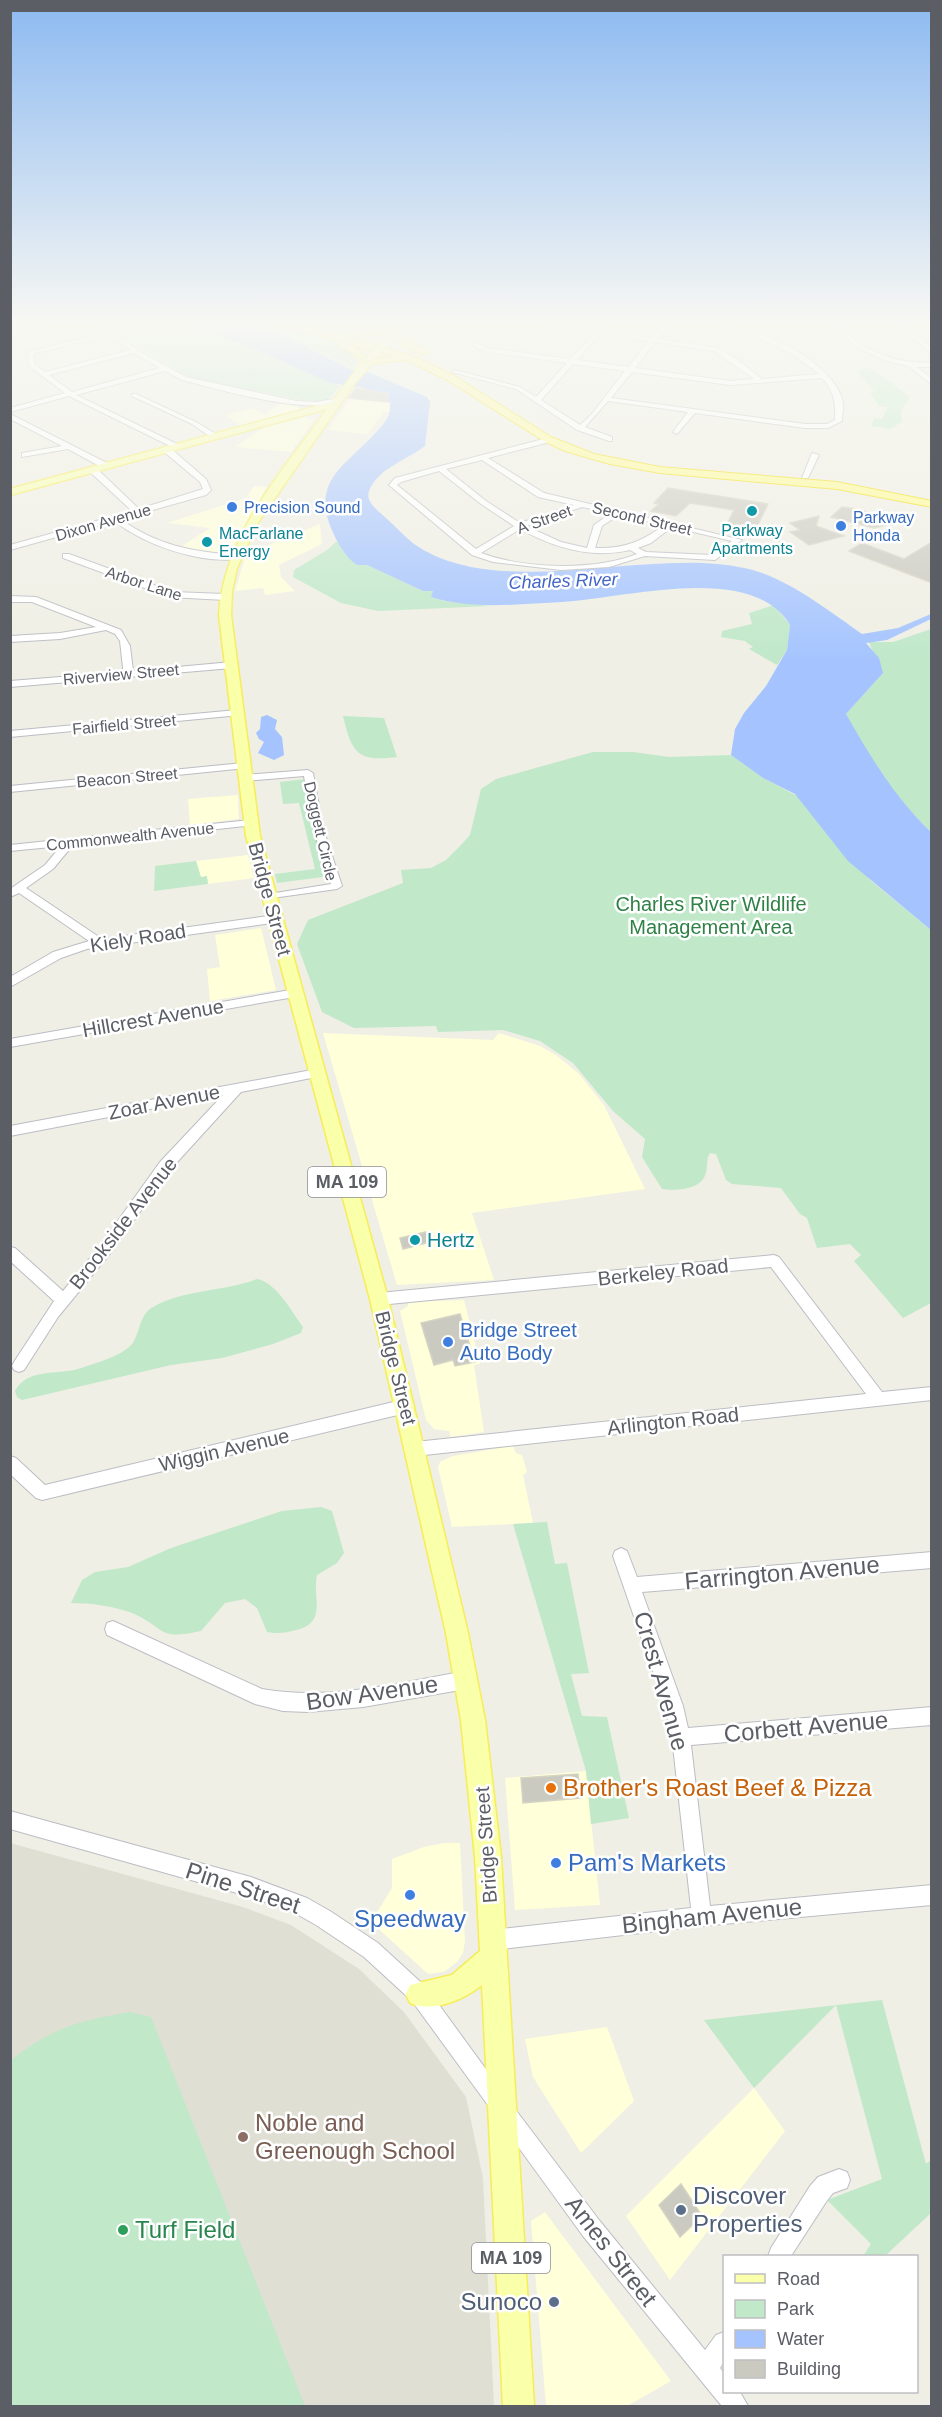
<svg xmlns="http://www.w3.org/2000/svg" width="942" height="2417" font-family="Helvetica,sans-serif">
<rect width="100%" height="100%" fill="#efefe5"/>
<path fill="#ffffda" d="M358,387L389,401L390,412H384L367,434L328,430Z
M282,402L297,406L300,410L241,426L226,415L254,408L265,415Z
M303,417L314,420L291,452L235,447L264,427Z
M254,486L267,487L233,552H201L182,546L210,528L167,523L246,498Z
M320,524L322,544L279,565L281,577L295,591L265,595L263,588L235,591L246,554Z
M238,795L239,819L190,825L188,799Z
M248,855L254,878L208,884L206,877H201L196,861Z
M261,928L276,990L210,1001L207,969L220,967L215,935Z
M323,1033L493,1040L499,1033L540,1046L556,1055L579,1074L604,1105L645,1189L472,1213L494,1280L397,1285Z
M464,1300L480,1364L474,1365L484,1432L451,1437L449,1431L434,1429L426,1420L400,1311L408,1306V1302Z
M513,1446L516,1453L522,1455L527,1472L523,1475L533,1523L452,1527L438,1467L440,1462L453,1456Z
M586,1771L600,1905L515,1910L505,1778Z
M444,1843H460L465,1941L463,1953L457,1962L444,1972L428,1974L371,1922L392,1888V1859L424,1847Z
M607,2027L634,2101L581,2153L533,2077L525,2039Z
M754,2088L785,2131L670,2280L626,2216Z
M545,2212L671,2381L627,2406H546L531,2221Z"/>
<path fill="#e0dfd3" d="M10,1843L243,1907L291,1925L359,1969L404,2012L466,2097L483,2178L494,2406H11Z"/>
<path fill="#c0e8c9" d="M104,324H185L248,346L340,386L327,400L312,402L187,377Z
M254,324C281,324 347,333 357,362L352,370L350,367L279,332Z
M870,367L910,397L901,411L902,422L890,429L871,426L874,418L882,419L888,407L879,406L870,393L874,392L857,371Z
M337,541C344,553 352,566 367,565L423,591H434L431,597L445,601L490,606L378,611L341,603L293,577L294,570L327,550Z
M774,605L790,625L787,650L777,665L749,649L753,647L745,641L721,637L722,631L752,624L749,613Z
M931,629V832L892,793L885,777L864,749L846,714L882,674L869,642H893Z
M343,716L384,718L397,757C358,762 352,754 343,716Z
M593,752H633L669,757L731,755L763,778L801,798L870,880L931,930V1303L903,1318L854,1261L861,1255L850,1244L817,1248L807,1218L800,1214L781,1188L732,1184L726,1180L716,1154L710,1153C706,1159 708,1165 706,1172C703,1190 676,1191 662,1189L642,1157L645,1139L613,1111L573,1063L540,1041L503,1030L438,1032L436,1026L354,1028L322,1012L297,944L308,920L403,883L401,870L431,868L446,860L462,844L470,835L481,789L496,779Z
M306,779L330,876L277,883L275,874L315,869L299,803L283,804L280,782Z
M196,861L201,877L207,876L208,884L154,891L155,866Z
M257,1279C277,1283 291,1311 303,1327L301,1333L273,1344L222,1358L171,1365L22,1400L17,1397L15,1391C27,1368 57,1375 78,1369C93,1364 127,1355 134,1341C141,1328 140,1313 155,1306C182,1290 226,1291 257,1279Z
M321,1507L332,1511L344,1553L337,1563L317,1575C312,1597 328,1623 296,1630C285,1633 278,1634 267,1632L257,1608L245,1599L225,1603L201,1631C156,1641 167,1628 132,1613C113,1606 91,1603 71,1603L82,1580L95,1572L128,1567L171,1548L282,1511Z
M547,1522L555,1564L567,1563L589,1673L571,1674L582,1716L607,1717L629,1818L591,1824L586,1771L513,1524Z
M882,2000L926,2164L931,2160V2213L885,2256H863L871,2244L827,2200L882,2179L836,2005L754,2088L704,2020Z
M130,2012L151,2017L305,2406H12L11,2060C54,2027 78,2021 130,2012Z"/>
<path fill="#a5c4ff" d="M185,324H247L281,334L352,370L368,372L427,397L430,402L425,446C407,460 378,468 369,491C365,503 380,512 387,519C396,527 405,537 414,544C499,603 647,546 744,568C785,576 829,611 862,634L898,628L931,614V619L887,640L866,643L879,658L883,673L846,714C870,756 895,798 931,832V930L848,861L795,794L763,778L731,755L735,729L744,713L766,686L787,650L790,625C752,561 623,599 562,602C518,604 473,610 431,597L433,591H423L367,565H357C344,556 337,542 331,528C311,478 349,464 378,430C386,421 391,416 390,403L364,388L331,383L248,346Z
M267,715L277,720L275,729L282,737L284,755L274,760L258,753L264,742L259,739L256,733L260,729L261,717Z"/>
<path fill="#cacac1" stroke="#d5d3c3" stroke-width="1.5" d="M356,388L388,394L387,402L348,398Z
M668,488L768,504L754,533L733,530L725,528L734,510L690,503L676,516L651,511L659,504L654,503Z
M842,507L857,509L899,522L874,528L831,517Z
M819,516L816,526L844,536L809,545L790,532L800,530L790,523Z
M932,542V583L849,551L862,543L904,559Z
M426,1232L430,1242L403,1249L400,1238Z
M460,1314L475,1362L455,1366L453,1360L434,1365L421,1323Z
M578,1774L581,1798L523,1803L521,1778Z
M681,2184L702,2216L680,2237L659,2205Z"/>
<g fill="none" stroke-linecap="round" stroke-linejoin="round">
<g stroke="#bcbdc4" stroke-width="2">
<path id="minor" d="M48,324H58L10,337V333Z
M94,324H101L142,353L186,377L297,401L317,402L338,398L341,400C312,417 217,389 182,380L165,371L76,395L179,445L180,447L176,449L69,396L10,412V408L65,393L29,366L28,354L32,351L105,333ZM109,335L130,350L45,372L34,364L33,356L36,353ZM134,353L160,368L72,392L49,375Z
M537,324H552L597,330L602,326L605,328L603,331L652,338L663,324H669L658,339L718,348L735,358L762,379L819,374L798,358L777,346L719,324C755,323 835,363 843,402C844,408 842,415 842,421L828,428H805L695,413L677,434L673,432L688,412L608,401L585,427L612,437V441H609L577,430L516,389L452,372L455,370L520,387L536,397L567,363L487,352L472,345L475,343L488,348L570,359L594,334ZM600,334L649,341L628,367L577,360ZM655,342L714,351L754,379L730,381L635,368ZM573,364L625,371L591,415L580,425L541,400ZM632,372L730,385L822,378C834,391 836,403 835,420L827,424H805L611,398Z
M826,324C839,324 854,341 867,348C887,359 908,363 932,363V367H917L932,379V385L909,366L887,361L862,350Z
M897,324H904L932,348V354Z
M132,394H136L196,422L219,436L212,438L192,424L132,396Z
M10,414L109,464L110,466L103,468L68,449L22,457V453L62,446L10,419Z
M547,438H550V442L488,458L544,493L742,540L715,560L645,556L609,567L561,570L493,562L472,555L389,485L395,478ZM482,460L538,497L574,505L520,523L486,501L446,469ZM439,471L481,504L514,526L476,549L397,485L401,482ZM582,507L611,513L594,525L587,548L561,542L526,526ZM619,515L664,525C642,542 623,549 595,548L602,526ZM672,527L732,541L713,555L646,552L638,548L651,543ZM520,529C554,548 591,559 630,550L637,554C595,571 524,569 481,553Z
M163,447H169L206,479L211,490L206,495L121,519C155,545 194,552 236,555H239V559C199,564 145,545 114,521L10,550V545L132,511L89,471V467H95L139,509L203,489L200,482L163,451Z
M812,453L819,455L808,478H802Z
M63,554H69L173,592L225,594L229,597L225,600L169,597L63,558Z
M10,596L36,597L121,630L130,646L133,671L232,662L237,665L232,668L10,687V681L123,672V668L120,641L115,634L106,630L60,639L10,642V636L60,633L96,627L32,602H10Z
M237,710L242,713L240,715L10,737V731Z
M243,763L248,766L246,768L10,792V786Z
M308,770L313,773L323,828L342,886L337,889L265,899L264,897L269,894L331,884L313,828L304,776L244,781L239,778L244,775Z
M250,820L255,823L254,825L73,845L53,869L26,888L102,939L275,915L281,919L279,922L87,949L61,958L10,987V977L53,952L89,941L19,893L10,897V889L45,865L61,846L10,851V845Z
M296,989L302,993L300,996L10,1047V1039Z
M317,1069L323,1073L321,1076L241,1092L170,1170L109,1255L58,1317L24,1370L19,1372L14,1370L12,1366L14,1362L54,1301L10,1261V1247L15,1248L63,1291L99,1247L160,1162L223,1095L10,1136V1126Z
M774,1255L779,1257L882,1392L932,1387V1400L415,1456L410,1454L407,1449L410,1444L415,1442L866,1394L771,1267L379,1305L374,1303L372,1299L374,1295L379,1293Z
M406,1399L411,1401L414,1406L411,1411L406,1413L42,1500L36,1498L10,1474V1456L16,1458L45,1485Z
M621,1548L627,1551L637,1577L932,1552V1568L642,1592L683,1706L688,1728L932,1707V1725L691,1745L710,1906L932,1885V1905L702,1926L493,1950L486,1947L483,1940L486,1933L493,1930L691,1908L672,1737L665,1706L613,1556L615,1551Z
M113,1621L262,1689C330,1701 399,1683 466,1671L472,1674L475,1680L472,1686L466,1689L363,1707L308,1712L283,1711L255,1704L107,1635L105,1629L107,1623Z
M10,1811L251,1877L307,1898L330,1911L378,1943L426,1987L504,2094L507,2101L505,2107L508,2106L515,2109L599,2220L705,2350L716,2335L724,2332V2362L720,2368L724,2373V2392H740L748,2406H722L716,2399L583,2236L501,2123L498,2116L500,2110L497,2111L490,2108L412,2001L364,1957L316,1925L295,1913L251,1897L10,1829Z
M839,2169L847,2172L850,2180L847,2188L833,2193L826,2202L791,2256H768L771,2248L810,2186L818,2177Z"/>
</g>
<g stroke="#f6ed57" stroke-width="3">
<path id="major" d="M397,324H406L354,384L257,524L237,568L232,591L231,615L260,836L388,1299L468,1633L485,1720L501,1857L534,2406H503L482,1985C463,2000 433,2013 410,2003L406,1994L410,1985L452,1975L480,1951L475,1857L461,1720L446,1633L370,1299L246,836L219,615C224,534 282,472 327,409L10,495V489L332,402L360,365Z"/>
</g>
<g stroke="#f4de00" stroke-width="2">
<path id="highway" d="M279,324H294L359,340L418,358L456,377L551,437L594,454L660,467L837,482L932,501V507L837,489L660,473L610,464L565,451L544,441L449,381L411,362L404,360L363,365L355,355L339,346V342C350,341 361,351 368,360L395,356L281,326Z
M393,329L430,352C419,359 399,343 391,335L353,336L348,333L353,330Z"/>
</g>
<use href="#minor" fill="#fff" fill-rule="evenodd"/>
<use href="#major" fill="#faffaa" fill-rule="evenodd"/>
<use href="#highway" fill="#fffb8c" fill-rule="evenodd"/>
</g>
<linearGradient id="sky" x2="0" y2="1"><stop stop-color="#8dbaf1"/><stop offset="0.49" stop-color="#f8f8f3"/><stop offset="1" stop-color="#f8f8f3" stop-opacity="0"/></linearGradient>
<rect width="942" height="662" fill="url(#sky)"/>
<g fill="#3f7fe0" stroke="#fff" stroke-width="2">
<circle cx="232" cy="507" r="6"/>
<circle cx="841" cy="526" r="6"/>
<circle cx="448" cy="1342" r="6"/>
<circle cx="556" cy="1863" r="6"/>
<circle cx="410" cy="1895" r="6"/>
</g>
<g fill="#0f9aa8" stroke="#fff" stroke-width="2">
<circle cx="752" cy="511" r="6"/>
<circle cx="207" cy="542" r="6"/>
<circle cx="415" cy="1240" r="6"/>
</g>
<circle fill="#e8710a" stroke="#fff" stroke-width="2" cx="551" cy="1788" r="6"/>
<circle fill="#8d6e63" stroke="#fff" stroke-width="2" cx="243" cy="2137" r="6"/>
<g fill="#5c6f8a" stroke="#fff" stroke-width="2">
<circle cx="681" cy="2210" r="6"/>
<circle cx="554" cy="2302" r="6"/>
</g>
<circle fill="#2e9e5b" stroke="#fff" stroke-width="2" cx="123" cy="2230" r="6"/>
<g text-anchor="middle" stroke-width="5" stroke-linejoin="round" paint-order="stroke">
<g font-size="16" fill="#366cbe" stroke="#fff" text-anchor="start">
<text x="244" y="513">Precision Sound</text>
<text x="853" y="523">Parkway<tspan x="853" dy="18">Honda</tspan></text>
</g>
<g font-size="16" fill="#5c5e66" stroke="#fff">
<text transform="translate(642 518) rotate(13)" y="6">Second Street</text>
<text transform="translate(544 519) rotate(-20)" y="6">A Street</text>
<text transform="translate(103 522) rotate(-16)" y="6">Dixon Avenue</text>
<text transform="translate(144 583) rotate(18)" y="6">Arbor Lane</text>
<text transform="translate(121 674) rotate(-5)" y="6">Riverview Street</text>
<text transform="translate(124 724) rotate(-5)" y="6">Fairfield Street</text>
<text transform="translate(127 777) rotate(-5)" y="6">Beacon Street</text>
<text transform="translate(321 831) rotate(77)" y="6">Doggett Circle</text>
<text transform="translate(130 836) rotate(-6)" y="6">Commonwealth Avenue</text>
</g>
<g font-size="16" fill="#0d838f" stroke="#fff">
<text x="752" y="536">Parkway<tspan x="752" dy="18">Apartments</tspan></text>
<text x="219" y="539" text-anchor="start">MacFarlane<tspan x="219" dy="18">Energy</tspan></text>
</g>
<g font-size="18" font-style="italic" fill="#4266c8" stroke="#fff">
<text transform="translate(563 581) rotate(-2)" y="6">Charles River</text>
</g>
<g fill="#fff" stroke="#8d8e94" stroke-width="1.5">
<rect x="308" y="1167" width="78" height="30" rx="4.5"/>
<rect x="472" y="2243" width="78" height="30" rx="4.5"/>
</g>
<g font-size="18" font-weight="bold" fill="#5c5e66">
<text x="347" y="1188">MA 109</text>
<text x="511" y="2264">MA 109</text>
</g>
<g font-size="20" fill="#5c5e66" stroke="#fff">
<text transform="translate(270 899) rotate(75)" y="7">Bridge Street</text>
<text transform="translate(138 938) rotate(-9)" y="7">Kiely Road</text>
<text transform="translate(153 1018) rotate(-10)" y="7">Hillcrest Avenue</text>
<text transform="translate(164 1102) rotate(-11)" y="7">Zoar Avenue</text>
<text transform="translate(123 1223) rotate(-52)" y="7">Brookside Avenue</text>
<text transform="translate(663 1272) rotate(-6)" y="7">Berkeley Road</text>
<text transform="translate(396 1368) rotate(76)" y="7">Bridge Street</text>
<text transform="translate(673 1421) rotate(-6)" y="7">Arlington Road</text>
<text transform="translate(224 1450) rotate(-13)" y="7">Wiggin Avenue</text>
<text transform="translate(486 1845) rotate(-94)" y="7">Bridge Street</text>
</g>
<g font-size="20" fill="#308146" stroke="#fff">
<text x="711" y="911">Charles River Wildlife<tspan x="711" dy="23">Management Area</tspan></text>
</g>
<g font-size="20" fill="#0d838f" stroke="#fff" text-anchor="start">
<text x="427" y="1247">Hertz</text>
</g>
<g font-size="20" fill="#366cbe" stroke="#fff" text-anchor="start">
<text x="460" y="1337">Bridge Street<tspan x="460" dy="23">Auto Body</tspan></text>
</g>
<g font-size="24" fill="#5c5e66" stroke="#fff">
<text transform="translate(782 1573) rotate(-5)" y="8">Farrington Avenue</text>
<text transform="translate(661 1681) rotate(74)" y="8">Crest Avenue</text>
<text transform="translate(372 1693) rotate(-8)" y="8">Bow Avenue</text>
<text transform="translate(806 1727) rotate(-5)" y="8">Corbett Avenue</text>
<text transform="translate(243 1888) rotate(18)" y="8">Pine Street</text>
<text transform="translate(712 1916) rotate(-6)" y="8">Bingham Avenue</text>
<text transform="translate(611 2251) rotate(52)" y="8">Ames Street</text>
</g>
<g font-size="24" fill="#c56008" stroke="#fff" text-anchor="start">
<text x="563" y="1796">Brother's Roast Beef &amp; Pizza</text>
</g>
<g font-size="24" fill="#366cbe" stroke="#fff" text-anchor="start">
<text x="568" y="1871">Pam's Markets</text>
<text x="410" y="1927" text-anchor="middle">Speedway</text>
</g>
<g font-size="24" fill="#785e54" stroke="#fff" text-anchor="start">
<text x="255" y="2131">Noble and<tspan x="255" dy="28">Greenough School</tspan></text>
</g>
<g font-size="24" fill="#4e5e75" stroke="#fff" text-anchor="start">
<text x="693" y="2204">Discover<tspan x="693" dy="28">Properties</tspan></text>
<text x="542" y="2310" text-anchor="end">Sunoco</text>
</g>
<g font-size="24" fill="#27864d" stroke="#fff" text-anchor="start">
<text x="135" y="2238">Turf Field</text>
</g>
</g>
<rect width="942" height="2417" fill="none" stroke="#5c5e66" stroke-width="24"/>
<rect x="723" y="2255" width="195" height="138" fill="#ffffff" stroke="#bebfc2" stroke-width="1.5"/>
<rect x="735" y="2274" width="30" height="9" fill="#faffaa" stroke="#bebfc2" stroke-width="1.5"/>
<text x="777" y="2285" font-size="18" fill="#5c5e66">Road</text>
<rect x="735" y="2300" width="30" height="18" fill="#c0e8c9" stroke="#bebfc2" stroke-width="1.5"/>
<text x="777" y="2315" font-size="18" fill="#5c5e66">Park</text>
<rect x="735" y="2330" width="30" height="18" fill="#a5c4ff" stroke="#bebfc2" stroke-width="1.5"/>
<text x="777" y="2345" font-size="18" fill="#5c5e66">Water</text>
<rect x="735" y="2360" width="30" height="18" fill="#cacac1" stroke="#bebfc2" stroke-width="1.5"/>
<text x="777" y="2375" font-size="18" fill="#5c5e66">Building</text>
</svg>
